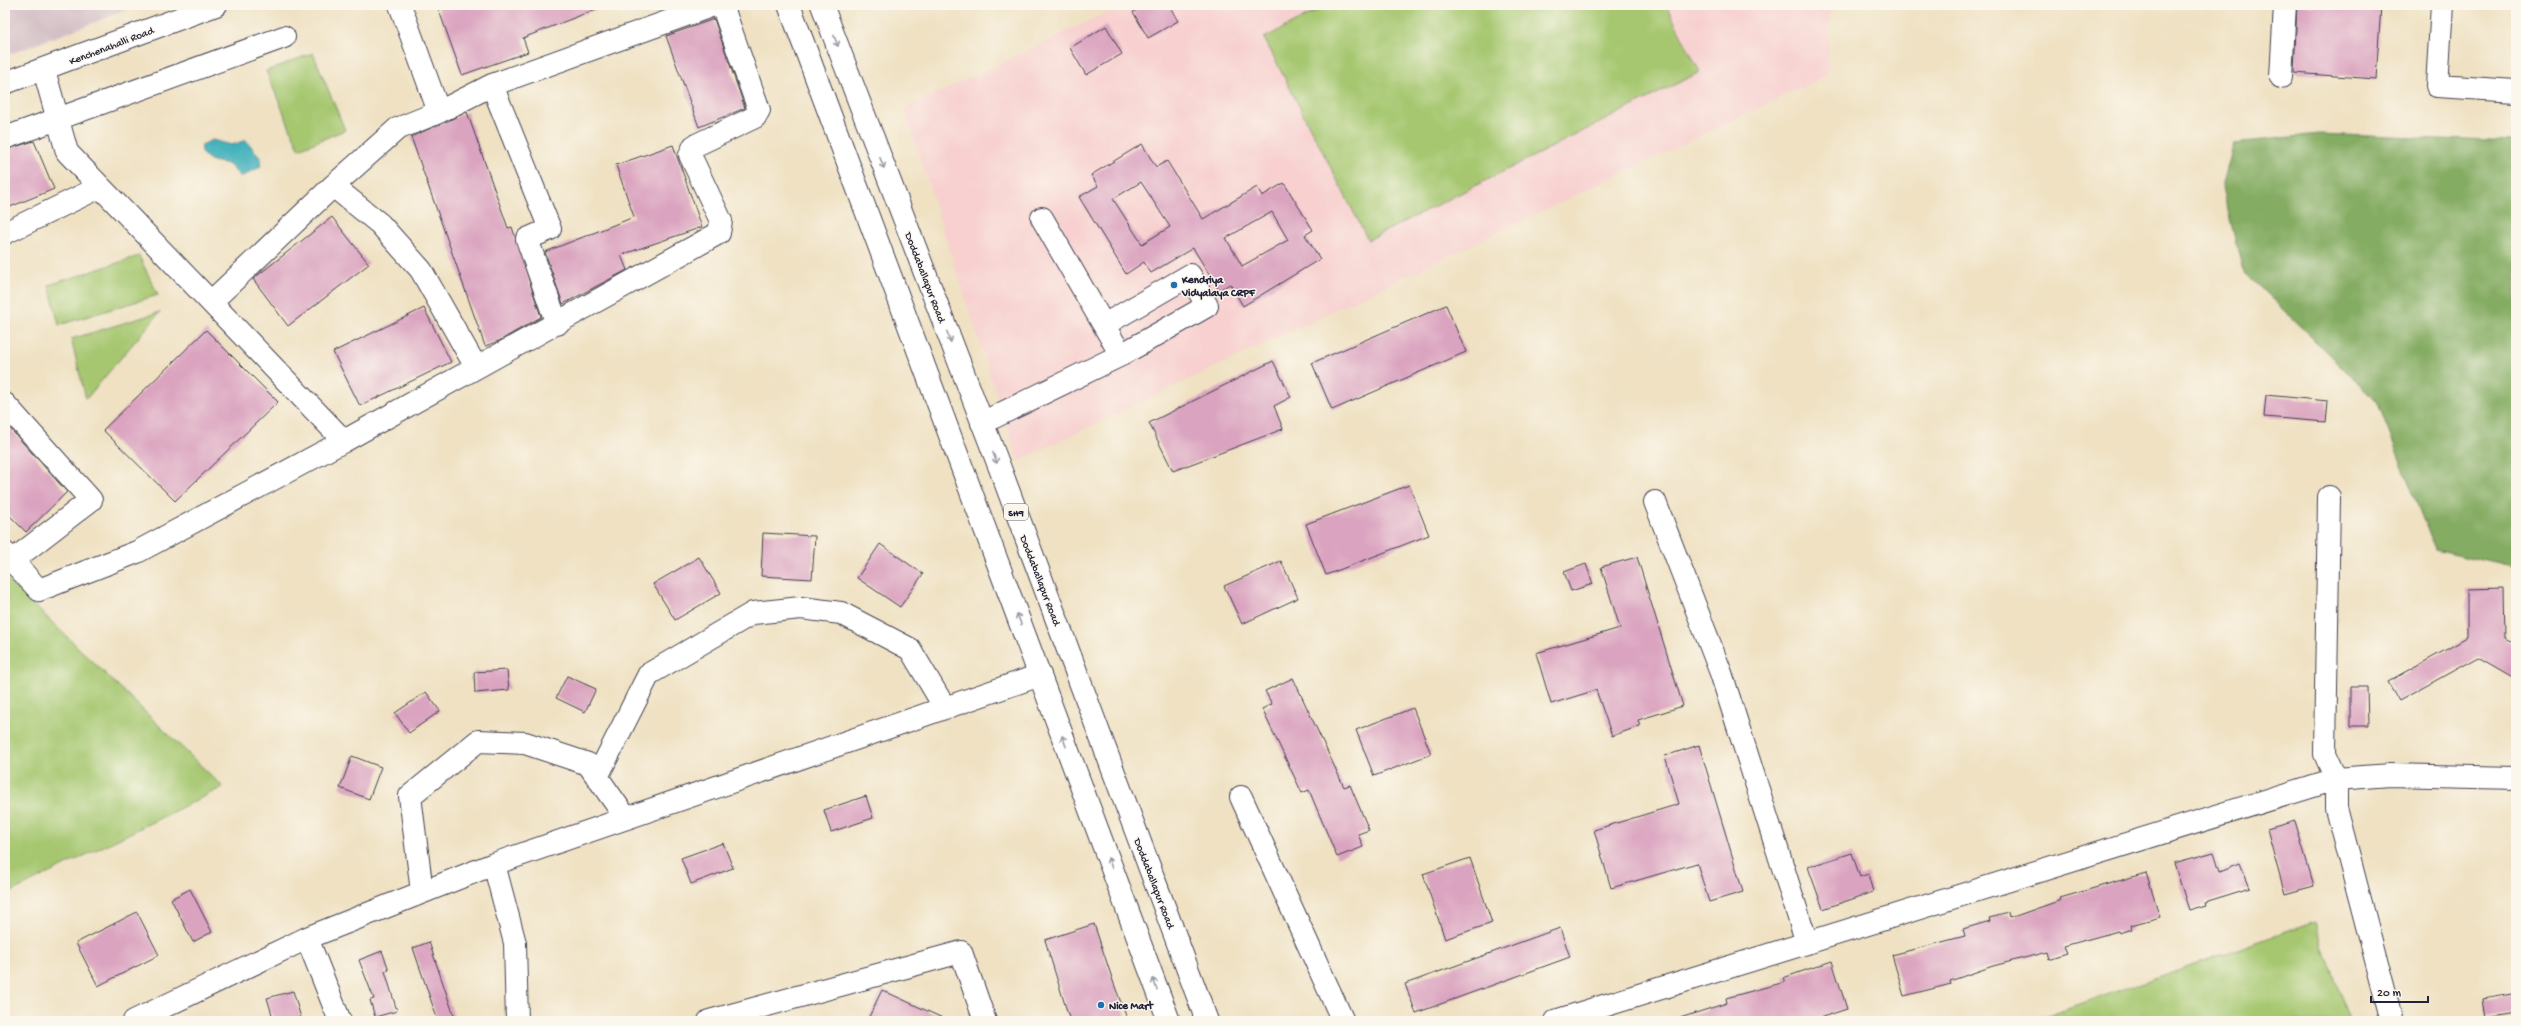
<svg xmlns="http://www.w3.org/2000/svg" width="2521" height="1026" font-family="'Gochi Hand',sans-serif">
<rect width="100%" height="100%" fill="#fbf7ec"/>
<filter id="ink" filterUnits="userSpaceOnUse"><feTurbulence type="fractalNoise" baseFrequency=".025" numOctaves="2"/><feDisplacementMap in="SourceGraphic" scale="8" xChannelSelector="R" yChannelSelector="G"/><feConvolveMatrix kernelMatrix="1 2 1 2 8 2 1 2 1" color-interpolation-filters="sRGB"/></filter>
<filter id="wash" filterUnits="userSpaceOnUse"><feTurbulence type="fractalNoise" baseFrequency=".012" numOctaves="4" result="noise"/><feDisplacementMap in="SourceGraphic" scale="16" xChannelSelector="R" yChannelSelector="G"/><feGaussianBlur stdDeviation="0.9" result="paint"/><feColorMatrix in="noise" values="0 0 0 0 0 0 0 0 0 0 0 0 0 0 0 0 0 1.4 0 .05"/><feComposite in="paint" operator="in"/></filter>
<g filter="url(#wash)">
<rect width="100%" height="100%" fill="#efe1c2"/>
<path fill="#f7d0cf" d="M1123,5H1830L1828,75L1018,461L904,109Z"/>
<path fill="#d2bec5" d="M5,5H140L5,56Z"/>
<path fill="#a6c770" stroke="#647456" d="M1328,5H1666L1700,72L1368,240L1264,38Z
M313,53L345,130L299,149L266,71Z
M139,256L158,295L59,325L49,285Z
M160,312L86,399L71,339Z
M5,577L223,787L5,895Z
M2315,922L2350,1021H2031Z"/>
<path fill="#84ac62" stroke="#53674e" d="M2319,134L2516,142V568L2435,549L2377,401L2243,271L2222,187L2234,143Z"/>
<path fill="#40b0bb" stroke="#31697b" d="M212,140L232,145L246,140L261,159L260,167L241,177L228,164L212,161L201,153L202,145Z"/>
<g id="blocks">
<path fill="#daa3bf" fill-rule="evenodd" d="M437,5H604V6L523,38L528,52L462,75Z
M1146,5H1169L1178,21L1148,38L1133,12Z
M2297,5H2381L2376,79L2294,73Z
M714,19L745,108L699,127L666,36Z
M1106,26L1122,54L1086,75L1070,48Z
M467,112L508,228L512,227L541,317L499,341L485,346L411,137Z
M34,141L54,189L5,209V150Z
M1142,144L1156,167L1167,161L1203,219L1257,187L1262,196L1284,183L1313,230L1305,235L1320,259L1243,306L1230,284L1219,290L1193,248L1151,273L1144,262L1126,274L1079,197L1098,186L1091,175ZM1141,182L1170,227L1142,244L1113,199ZM1272,212L1288,240L1242,266L1226,238Z
M673,145L702,227L621,255L627,270L563,304L545,252L634,217L616,165Z
M332,217L369,264L288,326L253,279Z
M1446,305L1466,352L1332,410L1312,363Z
M424,308L451,362L360,406L333,352Z
M206,330L278,402L175,501L103,430Z
M1273,361L1291,397L1274,406L1283,429L1173,471L1149,423Z
M2266,395L2328,401L2326,422L2264,417Z
M5,423L67,492L26,532L5,511Z
M1409,485L1429,535L1326,575L1306,524Z
M763,533L815,536L812,579L761,576Z
M880,544L923,574L900,607L857,578Z
M699,557L721,593L675,620L653,584Z
M1637,557L1683,706L1638,720L1640,726L1612,736L1596,690L1551,704L1536,653L1620,628L1601,567Z
M1281,561L1298,598L1242,624L1224,586Z
M1586,564L1593,584L1571,591L1564,572Z
M2503,588L2504,638L2516,645V679L2478,657L2399,701L2388,682L2467,638V589Z
M507,670L509,690L475,693L474,672Z
M567,676L596,689L585,712L556,698Z
M1293,678L1344,787L1350,785L1369,830L1358,834L1363,847L1337,857L1309,790L1302,793L1262,709L1272,704L1265,691Z
M2350,687H2367L2368,726H2350Z
M426,692L440,711L409,733L395,713Z
M1413,708L1431,754L1374,776L1356,730Z
M1699,745L1743,892L1709,902L1697,863L1611,888L1594,830L1679,804L1665,756Z
M352,756L381,767L369,799L340,788Z
M866,796L873,818L831,832L824,810Z
M2295,821L2314,886L2285,894L2267,829Z
M723,843L733,868L691,884L681,858Z
M2214,852L2220,871L2240,863L2250,888L2205,902L2206,905L2189,910L2174,863Z
M1852,853L1860,877L1868,874L1873,892L1823,909L1808,867Z
M1470,858L1492,923L1445,939L1423,874Z
M2146,873L2160,917L2131,925L2132,929L2119,933L2118,931L2064,946L2067,953L2049,959L2047,952L1993,966L1950,981L1951,984L1904,996L1892,955L1965,936L1963,929L1990,921L1989,918L2009,913L2010,918L2061,900L2060,898Z
M190,889L212,932L193,942L171,899Z
M137,912L159,955L98,986L76,943Z
M1094,924L1114,984L1128,1021H1070L1045,940Z
M1560,928L1570,957L1416,1013L1405,984Z
M429,942L454,1016L438,1021L413,948Z
M382,951L389,970L385,971L397,1011L375,1017L370,1000L374,999L359,960Z
M1832,961L1847,1009L1810,1021H1680V1018L1727,1003L1726,998L1785,982L1783,978Z
M882,990L949,1021H867Z
M293,991L302,1021H274L267,998Z
M2516,994V1012L2486,1017L2483,1000Z"/>
</g>
</g>
<g filter="url(#ink)">
<use href="#blocks" fill-opacity="0" stroke="#413f4f" stroke-width="1"/>
<g fill="none" stroke-linecap="round" stroke-linejoin="round">
<g stroke="#413f4f" stroke-width="24">
<path id="minor" d="M400,5L439,112L492,85L714,5
M2442,5L2437,86L2516,91
M2281,77L2285,5
M5,83L216,5
M492,85L550,229L527,239L557,324
M5,138L284,37
M333,186L397,129L439,112
M1042,218L1121,355
M5,233L100,187
M211,302L333,186L380,224L421,270L476,367
M5,404L91,500L12,561
M982,423L1121,355L1207,306L1190,275L1104,325
M344,441L719,233L721,221L690,155L694,146L755,117L759,110L722,5
M2329,497L2325,754L2336,779V808L2392,1021
M1655,502L1721,673L1807,943
M5,553L39,590L137,552L344,441L67,152L44,70
M597,777L649,674L753,613L801,608L841,613L910,649L945,708
M1241,797L1343,1021
M494,864L515,943L517,1021
M422,892L410,796L478,741L525,743L588,764L626,818
M307,938L340,1021
M134,1021L307,938L494,864L1040,675
M709,1021L961,952L985,1021
M1555,1021L2336,779L2390,775L2516,778"/>
</g>
<g stroke="#413f4f" stroke-width="24">
<path id="major" d="M789,5L1169,1021
M822,5L1001,471L1207,1021"/>
</g>
<use href="#minor" stroke="#fff" stroke-width="22"/>
<use href="#major" stroke="#fff" stroke-width="22"/>
</g>
<defs><path id="oneway-shaft" d="M-6 0H5M1.5-3L5.5 0L1.5 3" fill="none" stroke-width="1.6" stroke-linecap="round" stroke-linejoin="round"/></defs>
<g stroke="#9c9ca7">
<use href="#oneway-shaft" transform="translate(836 41) rotate(69)"/>
<use href="#oneway-shaft" transform="translate(882 163) rotate(69)"/>
<use href="#oneway-shaft" transform="translate(949 337) rotate(69)"/>
<use href="#oneway-shaft" transform="translate(995 458) rotate(69)"/>
<use href="#oneway-shaft" transform="translate(1019 619) rotate(-111)"/>
<use href="#oneway-shaft" transform="translate(1064 741) rotate(-110)"/>
<use href="#oneway-shaft" transform="translate(1110 863) rotate(-110)"/>
<use href="#oneway-shaft" transform="translate(1155 984) rotate(-110)"/>
</g>
</g>
<g fill="#1f6fb2" stroke="#fbf7ec" stroke-width="1.5">
<circle cx="1174" cy="285" r="4"/>
<circle cx="1101" cy="1005" r="4"/>
</g>
<g text-anchor="middle" stroke-width="3" stroke-linejoin="round" paint-order="stroke">
<rect fill="#fbf7ec" stroke="#636270" stroke-width="1" x="1004" y="504" width="24" height="16" rx="3"/>
<g font-size="10" font-weight="bold" fill="#22223b">
<text x="1016" y="516">SH9</text>
</g>
<g font-size="11" fill="#22223b" stroke="#fbf7ec">
<text transform="translate(111 45) rotate(-21)" y="4">Kenchenahalli Road</text>
<text transform="translate(926 277) rotate(69)" y="4">Doddaballapur Road</text>
<text transform="translate(1041 580) rotate(69)" y="4">Doddaballapur Road</text>
<text transform="translate(1155 883) rotate(69)" y="4">Doddaballapur Road</text>
</g>
<g font-size="11" font-weight="bold" fill="#22223b" stroke="#fbf7ec" text-anchor="start">
<text x="1182" y="283">Kendriya<tspan x="1182" dy="13">Vidyalaya CRPF</tspan></text>
<text x="1109" y="1009">Nice Mart</text>
</g>
</g>
<rect width="2521" height="1026" fill="none" stroke="#fbf7ec" stroke-width="20"/>
<path d="M2371 996v6h57v-6" fill="none" stroke="#22223b" stroke-width="2"/>
<text x="2377" y="996" font-size="12" fill="#22223b" stroke="#fbf7ec" stroke-width="3" paint-order="stroke">20 m</text>
</svg>
